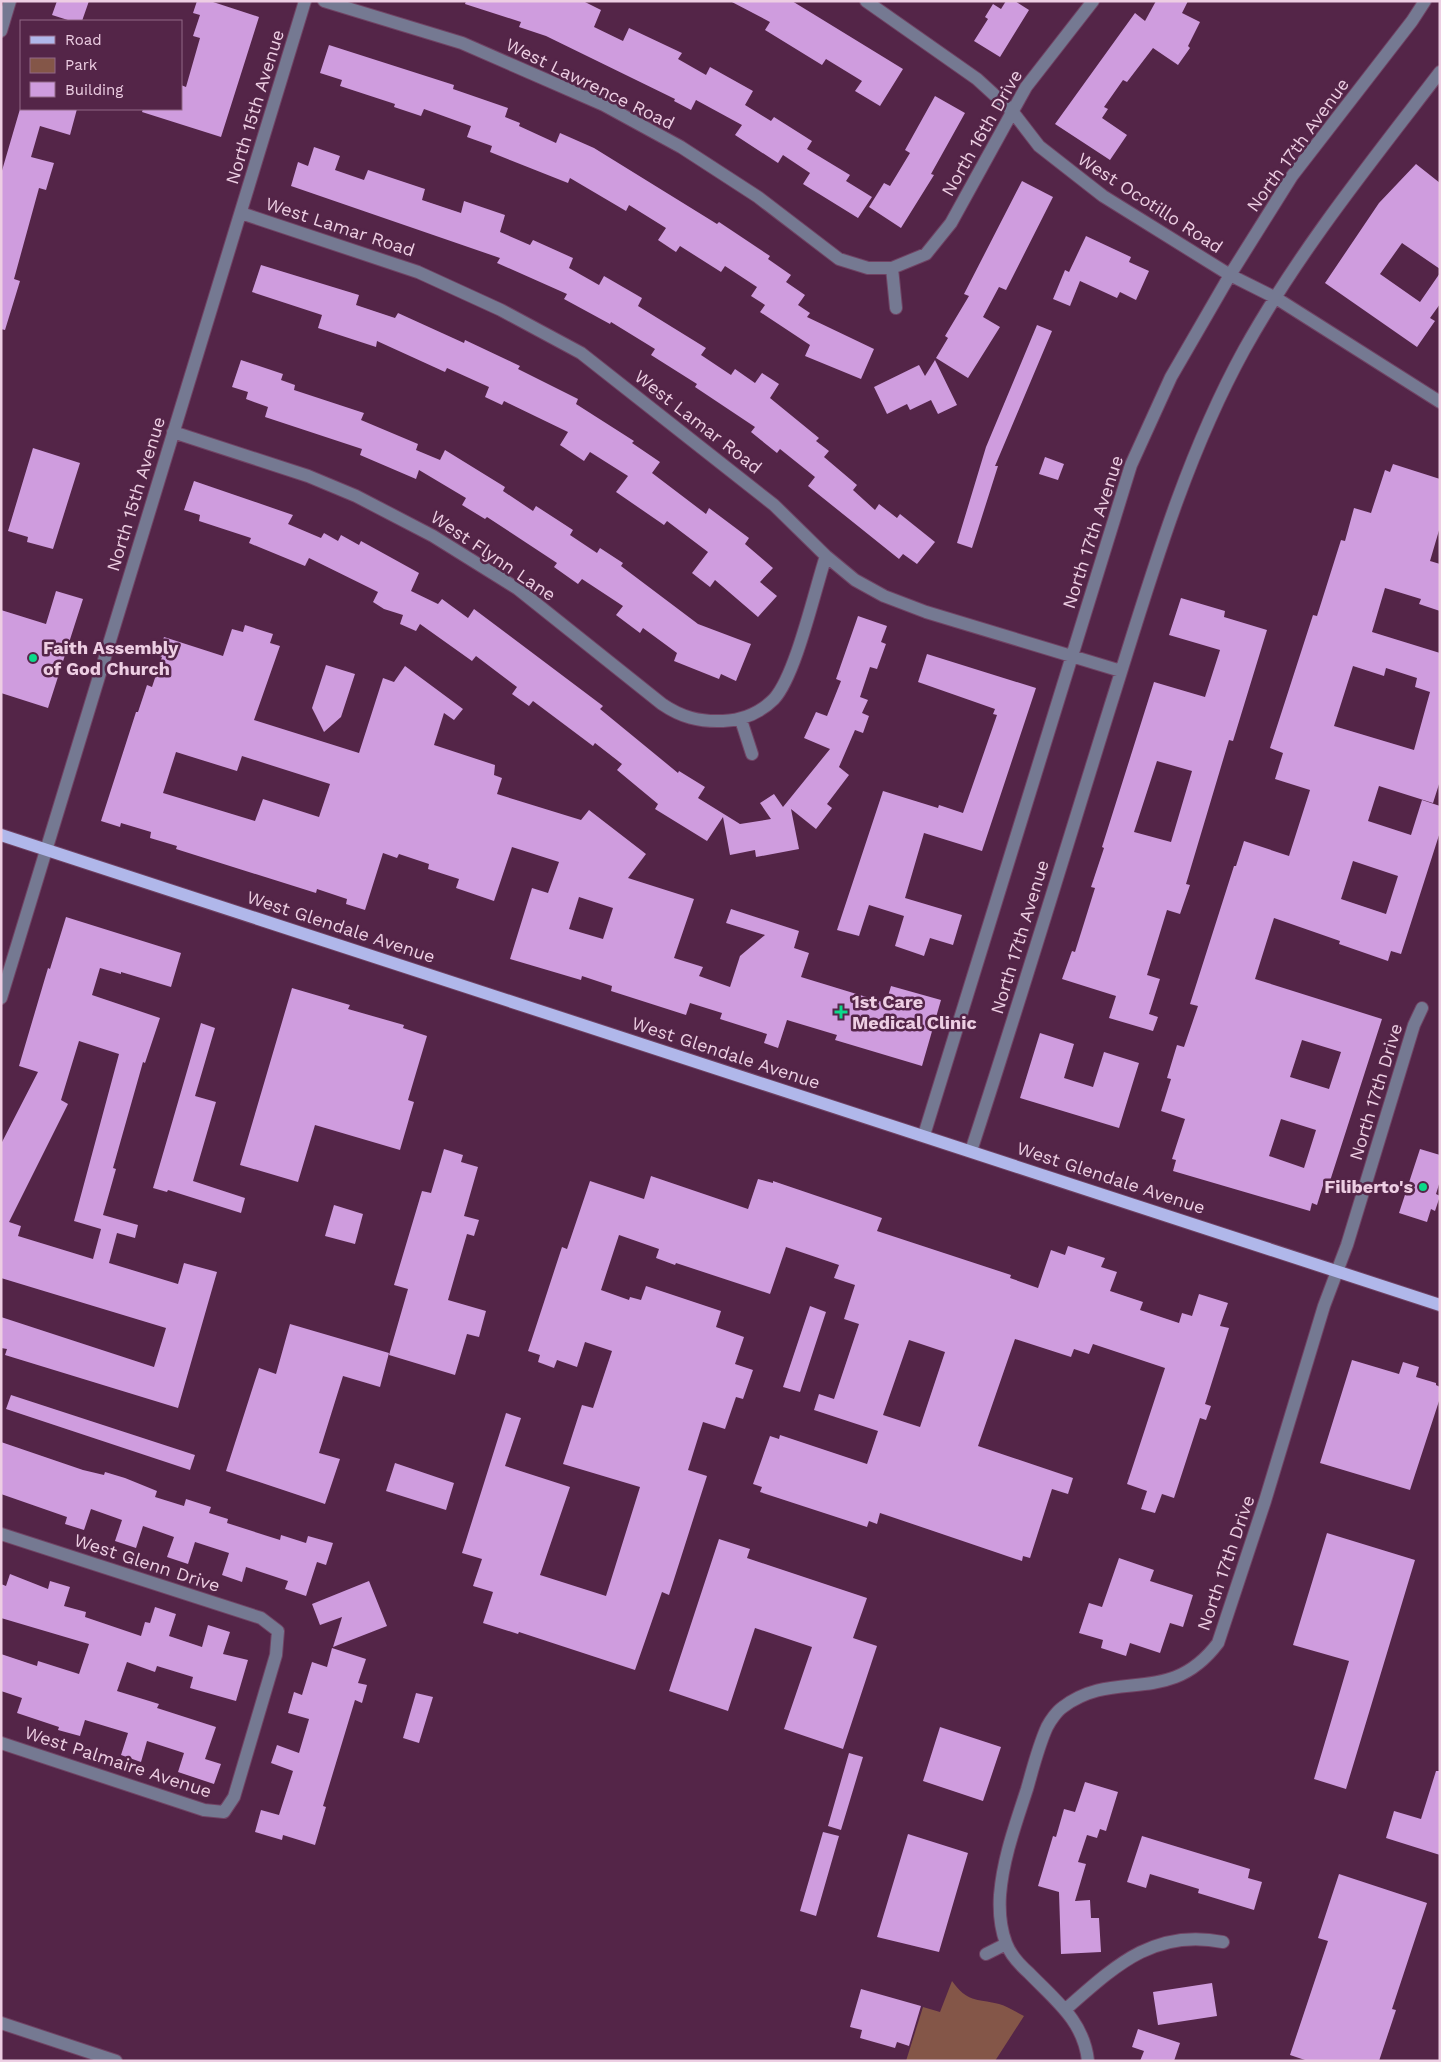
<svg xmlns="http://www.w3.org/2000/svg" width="1441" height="2062" font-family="'Work Sans',sans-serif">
<rect width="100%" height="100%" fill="#542548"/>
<path fill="#845648" d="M952,1981C968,2003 975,1998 999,2004C1007,2006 1016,2012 1024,2016L995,2061H906L923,2007L940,2012Z"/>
<path fill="#cf9cde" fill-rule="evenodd" d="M57,1H89L82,21H71L52,15Z
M197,1H210L259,17L221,137L142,112L143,109H181V85L186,87L200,38L193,36L200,15L193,13Z
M466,1H583L601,10L594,27L623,41L629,28L682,53L678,59L706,75L710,67L753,91L745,105L771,121L774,117L812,141L807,149L850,175L846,181L872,197L858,218L803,184L810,173L783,155L778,163L735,135L742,125L696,100L691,110L674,101L675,99L546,36L519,27L521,22L465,4Z
M730,1H792L903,69L880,106L855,91L862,81L826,59L822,65L765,30L770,22Z
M1006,1H1015L1029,10L1000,57L974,41L988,19L985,17L993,4L1001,9Z
M1156,1H1188L1182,13L1200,22L1188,46L1190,48L1178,65L1153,48L1127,82L1123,80L1104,107L1108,109L1102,118L1127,135L1110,160L1055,124L1135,13L1145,21Z
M329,45L454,85L453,89L508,108L505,117L520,123L519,126L556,143L560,133L594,148L717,224L719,222L770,256L768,259L791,275L786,282L805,295L798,305L810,313L807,317L874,349L861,379L805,356L810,345L760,312L765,305L751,296L757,287L725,266L721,272L680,246L676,252L658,240L666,228L629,205L626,211L570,178L568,183L490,152L492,146L467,137L471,126L424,109L421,116L394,107L395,104L340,86L342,80L320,73Z
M935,96L965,113L931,174L934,175L901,228L869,207L884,183L890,186L910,153L905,150Z
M20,109H77L70,135L40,126L31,157L54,163L46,190L39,188L14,279L20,281L5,330L1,329V174Z
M314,147L340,156L335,170L364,180L368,170L425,189L422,200L461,213L464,201L505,215L500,232L530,245L533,240L573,258L569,268L599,285L604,276L642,298L638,306L706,348L701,355L731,375L735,369L755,383L762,373L779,384L770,398L819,438L816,441L829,451L824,457L857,485L853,490L875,510L879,504L897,518L900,514L935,542L917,564L903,554L899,559L808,486L815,477L780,449L777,453L751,432L755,427L695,387L697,384L651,355L655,349L611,322L610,324L564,299L567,294L497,263L500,258L291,186L298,162L308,166Z
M1416,164L1440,183V269L1402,243L1380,274L1420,302L1440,273V304L1430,318L1435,321L1417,347L1325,283L1379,203Z
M1022,181L1053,197L1006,290L999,287L983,317L1000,327L968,378L936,358L948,338L945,336L969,296L964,294Z
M1086,236L1131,257L1129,262L1149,271L1136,300L1120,292L1117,298L1080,281L1070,306L1053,299L1065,270L1069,272Z
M261,265L359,295L356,305L395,318L398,313L464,343L465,340L520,366L518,369L578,399L576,404L634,441L632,443L660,462L652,473L706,514L709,508L749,538L745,544L773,568L760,582L777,596L758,617L715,580L710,587L692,573L708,552L667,521L664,525L616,492L628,476L590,452L584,461L560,445L568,432L504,401L502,405L485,397L489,387L447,368L445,372L377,341L376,347L318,328L322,315L252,292Z
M1037,325L1052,331L995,466H998L972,548L957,543L986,447Z
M241,360L283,374L281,380L295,385L294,390L364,413L361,420L418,444L416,450L440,460L445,450L505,487L503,491L533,511L536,506L573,530L570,535L597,553L600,548L623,563L621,566L698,624L751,644L736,681L721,674L719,679L674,661L677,653L643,628L640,633L616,615L623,606L582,579L578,584L554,567L557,563L487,517L485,519L462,505L466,498L419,470L416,479L360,455L362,449L265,417L268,407L246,399L248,392L232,387Z
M935,360L957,405L938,414L931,400L910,410L907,404L887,414L874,387L919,365L925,376Z
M33,448L80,463L53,549L27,542L28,537L8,531Z
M1045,457L1064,464L1058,480L1039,474Z
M1393,464L1440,479V527L1430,561L1440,564V611L1419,604L1421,599L1385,588L1372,632L1440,653V781L1433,803L1379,786L1368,821L1411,835L1422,800L1440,806V832L1401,954L1391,951L1388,961L1339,944L1340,941L1274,918L1255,979L1382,1019L1330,1181L1325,1179L1317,1205L1312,1203L1310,1211L1173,1171L1176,1160L1172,1159L1185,1119L1161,1111L1171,1079L1167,1078L1177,1045L1184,1047L1198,1006L1190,1004L1234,866H1236L1244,841L1289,856L1310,790L1275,779L1283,753L1270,748L1313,615L1317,616L1341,540L1345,541L1354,508L1371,513L1385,470L1390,472ZM1353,666L1384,676L1386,668L1417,678L1415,687L1430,692L1414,750L1334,726ZM1353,861L1398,876L1386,914L1341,899ZM1302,1040L1341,1052L1329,1089L1290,1077ZM1281,1119L1316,1130L1304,1168L1269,1156Z
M194,481L293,515L288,524L321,538L324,533L338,541L341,535L359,545L361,541L419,573L411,591L438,604L442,599L468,618L474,609L603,706L600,709L678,773L679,771L705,787L698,798L740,824L771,819L760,803L774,794L783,807L830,749L804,738L816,712L827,716L841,681L836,679L858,616L887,626L881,642L886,644L877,669L870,667L860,697L868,700L862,713L869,716L863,733L855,730L839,767L849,775L827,804L832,808L816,829L791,809L799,849L756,857L755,850L730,855L723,817L707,841L655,809L658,804L617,770L622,764L595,743L593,746L533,701L529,706L512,694L517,687L476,656L472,661L420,624L416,631L400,624L403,615L384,609L373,602L378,592L309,558L305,566L249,543L251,538L199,521L200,515L184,510Z
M56,591L83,599L48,708L1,693V610L46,624Z
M1181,598L1225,611L1224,617L1267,630L1233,741L1229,740L1186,884L1190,885L1180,914L1167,910L1147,975L1160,979L1149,1014L1158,1017L1153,1031L1109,1018L1116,996L1062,979L1072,951L1075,952L1095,888L1091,887L1104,848L1102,847L1154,682L1205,697L1220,650L1169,635ZM1157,761L1192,771L1171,842L1134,832Z
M245,625L273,634L270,643L280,646L254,720L359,753L383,678L394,682L405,666L463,709L454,720L444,713L434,745L495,765L494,775L502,778L497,794L581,820L589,810L646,854L628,878L694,899L674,958L703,967L699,976L730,987L740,956L765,935L726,923L731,909L799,931L794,948L809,953L801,977L886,1003L891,986L941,1000L922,1066L835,1040L837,1035L787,1020L778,1048L764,1043L767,1034L720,1019L722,1013L690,1003L686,1015L611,991L612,986L582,976L581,980L510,959L532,888L548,893L559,862L512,847L494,901L456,888L459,879L428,869L429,864L399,854L397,858L383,853L365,910L346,904L347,899L317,889L316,893L176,849L177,846L150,838L151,832L121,823L120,827L101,821L136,712H138L147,685L152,687L162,657L158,655L164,637L223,656L232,629L243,632ZM176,752L237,771L242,756L330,784L319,817L263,799L255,821L163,793ZM579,897L613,908L603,939L569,929Z
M927,654L1036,688L982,851L924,833L905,898L962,915L953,945L930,938L924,956L895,946L904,916L869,905L859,936L837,930L883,791L938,808L939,805L963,813L997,715L993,714L995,709L918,682Z
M326,665L355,674L341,717L324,732L312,708Z
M66,917L181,953L171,987L121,972V974L100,968L92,995L160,1018L145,1063L143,1062L113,1168L116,1169L103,1215L138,1225L135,1238L117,1233L109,1263L178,1284L184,1263L217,1272L178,1408L5,1355L7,1349L1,1348V1317L154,1367L166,1328L1,1278V1144L38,1072L19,1066L48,968L50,969ZM79,1041L119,1054L74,1221L101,1229L93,1259L18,1236L21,1226L9,1222L68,1104L61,1100Z
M292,988L350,1005L348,1009L404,1025L403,1028L427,1036L408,1100L414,1102L400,1150L315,1125L298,1182L240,1165Z
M201,1023L215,1028L195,1096L216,1102L193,1181L245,1198L241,1213L168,1190L167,1192L153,1188Z
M1040,1033L1074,1044L1064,1078L1093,1087L1104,1052L1139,1063L1119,1128L1020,1098Z
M444,1149L463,1155L461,1162L478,1167L464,1216L479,1220L474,1236L467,1234L448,1300L486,1311L479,1337L467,1334L455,1375L389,1355L408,1289L394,1285L422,1191L431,1193Z
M1420,1149L1440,1155V1181L1436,1194L1440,1196L1435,1211L1431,1209L1427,1222L1399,1213Z
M651,1176L748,1209L758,1179L773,1183V1181L882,1218L877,1231L1011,1275L1010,1278L1038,1288L1051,1250L1065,1255L1068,1246L1105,1258L1101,1267L1117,1272L1110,1291L1143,1302L1140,1310L1179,1323L1182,1313L1192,1316L1199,1294L1228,1303L1220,1326L1229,1328L1205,1404L1211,1406L1206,1420L1200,1418L1174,1498L1162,1494L1155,1513L1141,1509L1147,1491L1127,1484L1165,1368L1093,1344L1089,1354L1074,1349L1071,1357L1015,1339L978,1446L1073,1478L1068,1494L1052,1489L1030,1558L1023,1556L1022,1561L880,1513L877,1524L869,1521L867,1527L760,1492L762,1487L753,1484L770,1436L779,1439L780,1435L867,1464L878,1431L814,1410L819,1394L834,1399L859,1324L844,1319L855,1285L834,1278L839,1265L786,1247L770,1294L676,1263L675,1265L656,1258L659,1249L619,1235L601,1290L629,1300L630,1297L641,1300L646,1286L721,1311L716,1327L744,1337L735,1364L753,1370L743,1399L736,1397L725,1429L703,1422L688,1470L707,1476L669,1595L662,1592L635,1670L519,1632L518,1634L483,1623L493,1592L473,1586L482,1559L462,1553L506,1413L521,1418L505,1466L570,1487L540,1575L606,1596L640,1487L563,1464L582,1405L593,1408L612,1351L585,1342L577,1367L557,1360L554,1368L538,1362L540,1355L528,1351L562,1247L567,1249L590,1181L644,1199ZM909,1340L945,1352L920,1427L883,1415Z
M334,1205L363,1214L355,1244L325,1236Z
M810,1306L826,1312L800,1392L783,1387Z
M290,1324L389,1353L380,1387L343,1376L319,1453L340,1459L325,1504L226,1471L259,1368L276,1374Z
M1352,1360L1399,1374L1403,1362L1419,1367L1416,1377L1436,1383V1385L1440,1387V1398L1410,1490L1320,1463Z
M11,1395L195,1455L190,1470L6,1409Z
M1,1442L83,1470L104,1475L105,1472L125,1478L157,1491L155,1497L184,1506L186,1499L211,1507L209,1513L228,1519L227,1523L280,1540L281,1535L306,1543L308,1536L333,1543L326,1565L317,1562L306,1596L285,1589L288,1581L246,1567L242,1582L222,1575L229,1553L195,1542L188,1564L167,1557L174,1537L143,1526L136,1548L115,1541L122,1520L91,1509L84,1530L65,1524L67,1517L1,1494Z
M395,1463L454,1483L446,1510L386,1491Z
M1327,1533L1415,1560L1346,1789L1314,1779L1349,1661L1293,1645Z
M719,1539L750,1549L747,1558L867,1598L853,1638L877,1646L843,1749L784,1729L812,1647L755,1628L728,1711L669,1691Z
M1119,1558L1154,1570L1150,1581L1193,1595L1183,1627L1170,1623L1160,1653L1130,1643L1126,1656L1101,1648L1103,1640L1079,1633L1089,1603L1102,1607Z
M10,1574L48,1589L50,1581L70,1587L64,1606L86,1612L85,1617L141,1636L145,1622L150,1623L155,1607L176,1614L169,1636L202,1647L208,1625L230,1632L223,1654L248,1660L236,1701L190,1688L193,1677L157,1666L155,1672L127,1662L117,1691L159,1704L157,1708L216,1727L205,1759L221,1764L214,1784L178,1772L184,1753L147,1741L141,1762L121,1755L128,1733L85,1720L80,1736L58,1730L59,1727L17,1713L22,1698L1,1691V1654L37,1666L38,1661L79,1674L89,1644L1,1618V1584L6,1586Z
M369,1581L387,1626L333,1647L342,1617L320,1625L312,1604Z
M332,1648L366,1659L358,1683L367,1685L362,1703L355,1700L323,1806L326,1807L315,1845L283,1835L282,1840L255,1832L261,1810L279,1815L293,1771L271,1763L277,1745L299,1753L309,1719L288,1713L294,1692L302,1695L312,1662L327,1667Z
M416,1693L433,1697L419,1743L403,1738Z
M940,1727L1001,1747L983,1801L923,1781Z
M849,1753L863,1757L841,1830L828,1826Z
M1436,1771H1440V1855L1386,1838L1394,1811L1421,1819Z
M1085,1782L1118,1792L1106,1831L1100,1829L1097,1838L1087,1835L1078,1862L1086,1864L1075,1901L1090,1900L1091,1918H1099L1101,1952L1061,1954L1059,1892L1038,1886L1053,1836L1056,1837L1064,1809L1075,1812Z
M823,1832L839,1836L816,1916L800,1911Z
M908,1834L968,1853L939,1952L877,1937Z
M1142,1836L1250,1869L1248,1878L1262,1882L1254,1910L1198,1893L1199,1889L1150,1874L1146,1888L1127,1882Z
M1339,1874L1427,1903L1392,2009L1396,2010L1379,2061H1308L1290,2055L1328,1941L1318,1938Z
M1212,1983L1217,2016L1158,2025L1153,1992Z
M861,1989L921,2006L909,2046L897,2042L895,2048L860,2038L862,2030L850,2027Z
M1138,2029L1180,2043L1174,2061H1140L1144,2051L1132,2047Z"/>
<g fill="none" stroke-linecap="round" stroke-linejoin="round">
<g stroke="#704364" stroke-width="14">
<path id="minor" d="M324,1L462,43L604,105L681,147L758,197L839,259L868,268H892L926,254L951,223L1026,87L1093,1
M866,1L977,79L1012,111L1039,146L1103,196L1230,275L1276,298L1440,402
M1,31L10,1
M241,213L418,272L501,310L581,353L774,505L826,556L855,580L884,596L926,612L1121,671
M892,268L896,308
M173,432L308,476L356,496L433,536L518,589L662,704C681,717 699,722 723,721C741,720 760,713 774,699C796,675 815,589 826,556
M741,720L752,754
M1,998L305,1
M924,1135L1131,465L1171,377L1230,275L1292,176L1412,21L1425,1
M971,1151C1019,1004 1064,855 1110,707C1148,587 1183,461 1244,350C1299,251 1371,162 1440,72
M1,1534L261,1618L278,1631L276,1655L234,1797L224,1812L204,1810L1,1743
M986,1954L1006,1944
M1066,2009C1115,1966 1154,1928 1223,1942
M1,2023L116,2061
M1088,2061C1084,2021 1055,2000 1029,1973C1020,1965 1010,1954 1006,1943C1000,1927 999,1911 1000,1895C1003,1858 1016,1823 1027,1789C1033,1768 1038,1747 1047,1727C1050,1721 1057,1711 1063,1707C1116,1667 1169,1708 1218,1643L1265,1501L1324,1306L1347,1245L1414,1025L1422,1008"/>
</g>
<g stroke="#704364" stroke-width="14">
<path id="major" d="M1,835L1440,1305"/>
</g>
<use href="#minor" stroke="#757992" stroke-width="12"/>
<use href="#major" stroke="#b0b7ea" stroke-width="12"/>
</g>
<g fill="#0cd98a" stroke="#542548" stroke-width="2">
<circle cx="33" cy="658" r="5"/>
<path d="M838.5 1004.5h5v5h5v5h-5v5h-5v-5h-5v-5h5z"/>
<circle cx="1423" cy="1187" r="5"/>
</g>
<g text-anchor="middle" stroke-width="5" stroke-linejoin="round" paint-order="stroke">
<g font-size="18" fill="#edcee3" stroke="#542548">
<text transform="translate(590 84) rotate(26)" y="6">West Lawrence Road</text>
<text transform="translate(255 107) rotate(-73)" y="6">North 15th Avenue</text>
<text transform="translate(982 133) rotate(-60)" y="6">North 16th Drive</text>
<text transform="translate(1298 145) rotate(-54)" y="6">North 17th Avenue</text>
<text transform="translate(1150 203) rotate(33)" y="6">West Ocotillo Road</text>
<text transform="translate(340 227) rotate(18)" y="6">West Lamar Road</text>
<text transform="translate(698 422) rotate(38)" y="6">West Lamar Road</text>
<text transform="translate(136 494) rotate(-73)" y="6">North 15th Avenue</text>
<text transform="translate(1093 532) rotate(-72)" y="6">North 17th Avenue</text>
<text transform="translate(493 556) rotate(34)" y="6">West Flynn Lane</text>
<text transform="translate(341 927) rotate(18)" y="6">West Glendale Avenue</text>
<text transform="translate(1020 937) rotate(-73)" y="6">North 17th Avenue</text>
<text transform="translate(726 1053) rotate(18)" y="6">West Glendale Avenue</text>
<text transform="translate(1376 1092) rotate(-73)" y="6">North 17th Drive</text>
<text transform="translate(1111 1178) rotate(18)" y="6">West Glendale Avenue</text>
<text transform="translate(147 1563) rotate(18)" y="6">West Glenn Drive</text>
<text transform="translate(1226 1563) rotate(-71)" y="6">North 17th Drive</text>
<text transform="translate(118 1762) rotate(18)" y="6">West Palmaire Avenue</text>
</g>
<g font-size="18" font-weight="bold" fill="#edcee3" stroke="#542548" text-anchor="start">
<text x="43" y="654">Faith Assembly<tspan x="43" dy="21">of God Church</tspan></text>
<text x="852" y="1008">1st Care<tspan x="852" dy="21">Medical Clinic</tspan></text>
<text x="1413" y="1193" text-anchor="end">Filiberto's</text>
</g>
</g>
<rect width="1441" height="2062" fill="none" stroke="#edcee3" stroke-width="5"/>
<rect x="20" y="20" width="162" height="90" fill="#542548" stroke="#916986"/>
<rect x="30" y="36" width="25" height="8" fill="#b0b7ea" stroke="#916986"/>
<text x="65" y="45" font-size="15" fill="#edcee3">Road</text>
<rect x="30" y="58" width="25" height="15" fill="#845648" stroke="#916986"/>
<text x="65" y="70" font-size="15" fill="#edcee3">Park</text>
<rect x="30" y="82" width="25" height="15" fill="#cf9cde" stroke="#916986"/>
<text x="65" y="95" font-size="15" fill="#edcee3">Building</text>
</svg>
